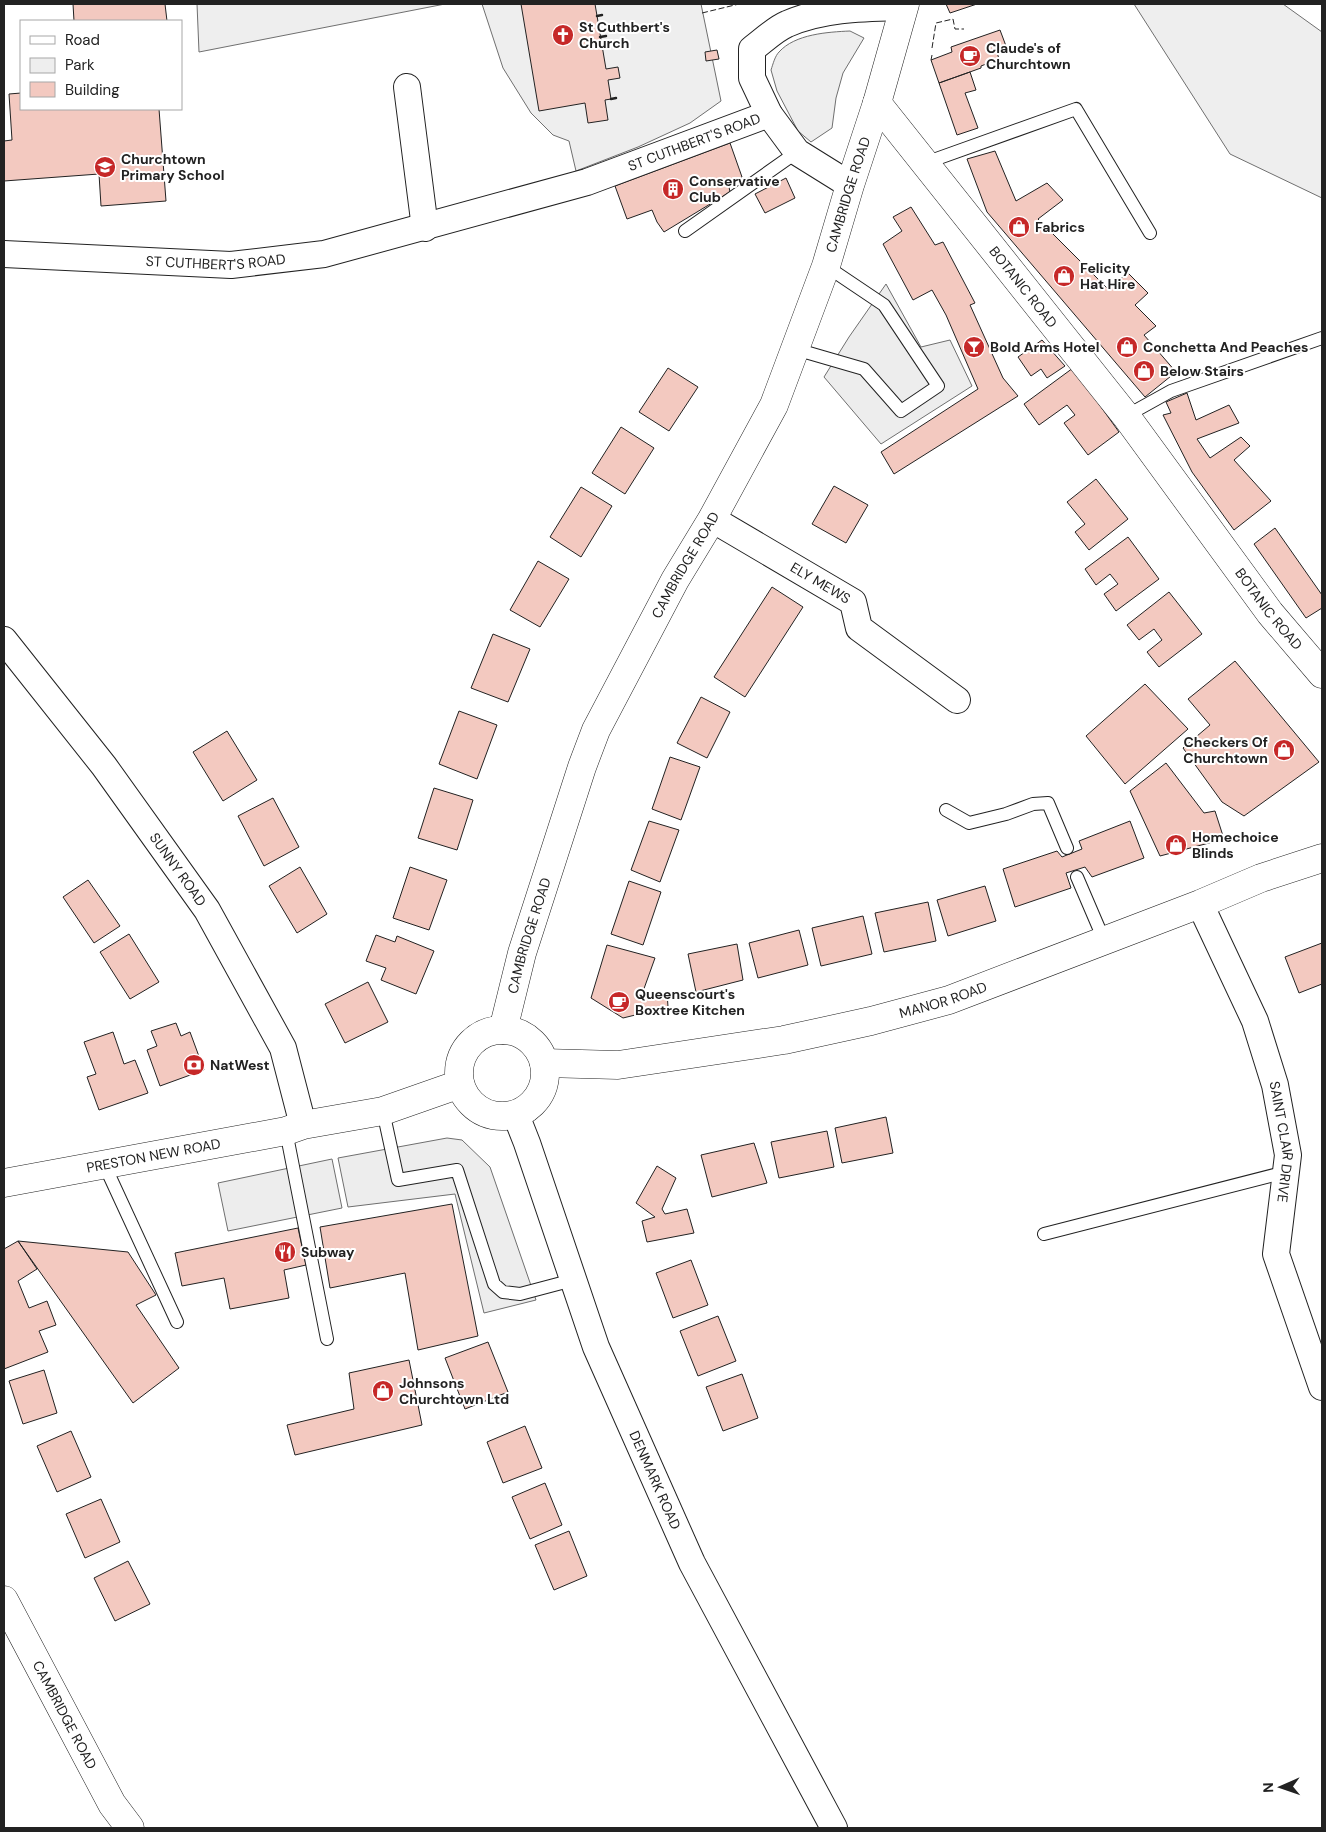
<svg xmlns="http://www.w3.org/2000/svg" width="1326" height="1832" font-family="'DM Sans',sans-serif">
<rect width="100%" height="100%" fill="#fff"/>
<path fill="#eee" stroke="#6f6f6f" d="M197,4H445L199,52Z
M482,4H701L721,101L690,123L638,147L576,171L569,141L553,135L531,113L503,68Z
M1134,4H1283L1322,32V198L1230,154Z
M850,31L864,38L843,73L836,98L832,128L811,142L798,131L777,91L771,70C773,64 775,56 779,52C795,34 828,32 850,31Z"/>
<path fill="#ededed" stroke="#6f6f6f" d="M886,284L921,347L950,340L972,386L881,444L824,377L849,337Z
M447,1138L462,1140L490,1167L536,1300L484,1313L455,1194L348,1207L338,1158Z
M332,1159L342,1208L228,1231L218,1183Z"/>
<path fill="#f3c9c0" stroke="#222" d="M73,4H165L167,21H74Z
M521,4H595L606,69L618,67L620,78L608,80L611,99L605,100L608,120L588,123L585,103L539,111Z
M946,4H977L950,13Z
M1000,30L1006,46L996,49L999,59L981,66V68L939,83L931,60L952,52L951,47Z
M717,50L719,59L706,61L705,52Z
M970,72L976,90L965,93L978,128L957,135L939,83Z
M21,93V109H159L166,201L101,206L99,174L4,181V141L12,140L9,94Z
M730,143L742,177L728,182L730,192L664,232L657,222L652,210L627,219L615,186Z
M995,151L1016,201L1047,183L1063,200L1038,219L1108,289L1128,273L1148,293L1135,305L1156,326L1144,335L1176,372L1145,397L987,212L967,159Z
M786,178L795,198L765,213L755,194Z
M911,207L935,245L943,242L975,303L970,305L1003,378L1018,396L894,474L881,452L978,389L946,315L932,290L913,300L883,244L902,231L893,217Z
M1042,340L1065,366L1047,378L1041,369L1031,376L1018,357Z
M668,368L698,387L669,431L639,412Z
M1073,368L1119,432L1088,455L1064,423L1075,415L1067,405L1039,425L1024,404Z
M1187,393L1196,420L1229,405L1239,423L1197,439L1210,458L1241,437L1250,446L1234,460L1271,501L1234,530L1192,472L1163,415L1171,413L1166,402Z
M621,427L654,448L625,494L592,473Z
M1096,479L1128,519L1089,550L1075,532L1085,524L1067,502Z
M834,486L868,505L846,543L812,524Z
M581,487L612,506L581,557L550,537Z
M1275,528L1322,595V608L1306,618L1254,544Z
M1128,537L1159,579L1116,611L1104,594L1118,584L1110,574L1096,585L1085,569Z
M538,561L569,579L540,627L510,610Z
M772,587L803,607L745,697L714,677Z
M1169,592L1202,634L1159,667L1147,652L1162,640L1154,629L1139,640L1127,625Z
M493,634L530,649L508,702L471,688Z
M1235,661L1319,762L1244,816L1222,802L1183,748L1210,725L1188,699Z
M1145,684L1188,729L1125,784L1086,736Z
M701,697L730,712L707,758L677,743Z
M459,711L497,725L477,779L439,764Z
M227,731L257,780L223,801L193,752Z
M670,757L700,767L681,820L652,809Z
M1166,763L1204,813L1215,811L1224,839L1160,856L1130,791Z
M434,788L473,800L457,850L418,838Z
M273,798L299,847L264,866L238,816Z
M649,821L679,830L660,882L631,870Z
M1130,821L1144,858L1092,877L1085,867L1066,873L1071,888L1015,907L1003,869L1057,851L1062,857L1082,849L1079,841Z
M300,867L327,914L297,933L269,886Z
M410,867L447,880L429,930L393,918Z
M88,880L120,926L94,943L63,897Z
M629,881L661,892L643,945L611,934Z
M985,886L996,921L948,936L937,900Z
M928,902L936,941L884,952L875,913Z
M863,916L872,954L821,966L812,928Z
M799,930L808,965L758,978L749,943Z
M129,934L159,982L130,999L100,952Z
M376,935L395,942L397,936L434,951L416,994L381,980L386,968L366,961Z
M1322,943V984L1299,993L1285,957Z
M737,944L743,980L696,992L688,954Z
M607,945L655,958L641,997L667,992L668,1007L623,1018L591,998Z
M368,982L388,1022L345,1043L325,1004Z
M176,1023L181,1036L190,1032L204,1070L160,1086L147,1050L157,1046L151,1031Z
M113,1032L124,1064L135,1060L148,1093L99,1110L87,1077L96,1074L84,1042Z
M886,1117L893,1153L842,1163L835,1128Z
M827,1131L834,1167L779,1178L771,1142Z
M754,1143L767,1183L712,1197L701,1155Z
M657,1166L676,1178L662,1209L665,1214L687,1209L694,1233L647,1242L642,1221L655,1217L636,1203Z
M452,1204L478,1336L418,1350L405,1273L330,1288L320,1227Z
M298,1228L306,1265L284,1270L289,1298L230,1309L224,1278L182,1286L175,1253Z
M18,1241L37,1269L18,1281L29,1308L47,1301L56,1325L39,1331L48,1352L4,1369V1249Z
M18,1241L128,1252L156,1295L136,1305L179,1368L133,1403Z
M691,1260L708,1305L673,1318L656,1273Z
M718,1316L736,1361L698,1376L680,1331Z
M488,1342L508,1392L465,1409L445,1358Z
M409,1360L422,1425L295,1455L287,1425L354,1409L349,1373Z
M44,1370L57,1413L23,1424L9,1381Z
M742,1374L758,1418L723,1431L706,1387Z
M525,1426L542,1468L503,1483L487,1442Z
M71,1431L91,1477L57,1492L37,1446Z
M545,1483L562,1525L530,1539L512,1497Z
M101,1499L120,1542L85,1558L66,1514Z
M569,1531L587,1576L554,1590L535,1545Z
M128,1561L150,1604L115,1621L94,1578Z"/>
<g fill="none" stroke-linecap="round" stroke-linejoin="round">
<g stroke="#222" stroke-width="14">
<path id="lane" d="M925,163L1076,109L1150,233
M685,231L797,152
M795,349L864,369L901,411L938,386L884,305L826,266
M1126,416L1171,391L1322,338
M946,810L969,823L1006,814L1033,804L1048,803L1067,848
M1077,877L1104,940
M383,1111L398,1180L457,1170L494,1284L503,1292L520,1294L573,1280
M286,1131L327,1339
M104,1164L177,1322
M1044,1234L1286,1172"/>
</g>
<g stroke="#222" stroke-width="28">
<g id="street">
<path d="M407,87L425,228"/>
<path d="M850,185L797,152L769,114L752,78V49C763,41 775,29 787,24C823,8 865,8 904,7"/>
<path id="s1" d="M4,254L231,265L324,254L587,182L769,114"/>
<path id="s2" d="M712,519L853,602L859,628L957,700"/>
<path id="s3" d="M4,640L104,766L207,910L283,1048L303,1125"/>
<path id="s4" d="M1200,904L1255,1021L1275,1085L1288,1155L1276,1254L1322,1387"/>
<path id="s5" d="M516,1115L527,1143L596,1347L692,1563L834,1828"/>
</g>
</g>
<g stroke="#222" stroke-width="29">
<g id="secondary">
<path id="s6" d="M877,103L1126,416L1270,613L1322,674"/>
<path id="s7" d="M503,1030L522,953L582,767L596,730L675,580L712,519L774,405L826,266L850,185L877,103L905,4"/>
</g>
</g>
<g stroke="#222" stroke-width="29">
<g id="primary">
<circle cx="502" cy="1073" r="43"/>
<path id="s8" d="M544,1063L618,1065L784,1040L871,1021L949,1000L1200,904L1261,878L1322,858"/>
<path id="s9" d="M4,1183L286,1131L303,1125L383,1111L460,1084"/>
</g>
</g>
<g stroke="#222" stroke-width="29">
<g id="highway">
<path id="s10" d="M4,1600L112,1804L130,1828"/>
</g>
</g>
<use href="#lane" stroke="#fff" stroke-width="12"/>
<use href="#street" stroke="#fff" stroke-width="26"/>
<use href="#secondary" stroke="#fff" stroke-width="28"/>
<use href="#primary" stroke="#fff" stroke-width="28"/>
<use href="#highway" stroke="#fff" stroke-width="28"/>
<path stroke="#222" stroke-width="1" stroke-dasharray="6 2.5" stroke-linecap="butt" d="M702,13L739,4
M932,48L936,23L953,19L955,29H964
M931,60L932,55"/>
<path stroke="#222" stroke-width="2.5" d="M597,16L602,15
M600,37L606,36
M611,99L616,98"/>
</g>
<defs>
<g id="church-disc" transform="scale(1.125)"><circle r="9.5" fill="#c62828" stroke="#fff"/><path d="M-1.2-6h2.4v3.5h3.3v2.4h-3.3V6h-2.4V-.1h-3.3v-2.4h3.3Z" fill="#fff"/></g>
<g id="cafe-disc" transform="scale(1.125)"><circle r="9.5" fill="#c62828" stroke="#fff"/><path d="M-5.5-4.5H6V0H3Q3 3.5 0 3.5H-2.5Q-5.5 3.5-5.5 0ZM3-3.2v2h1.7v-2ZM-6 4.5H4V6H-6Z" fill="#fff"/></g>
<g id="school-disc" transform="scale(1.125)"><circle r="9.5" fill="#c62828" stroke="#fff"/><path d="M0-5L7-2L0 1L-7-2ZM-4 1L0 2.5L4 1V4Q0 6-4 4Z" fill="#fff"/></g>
<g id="building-disc" transform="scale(1.125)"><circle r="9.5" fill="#c62828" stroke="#fff"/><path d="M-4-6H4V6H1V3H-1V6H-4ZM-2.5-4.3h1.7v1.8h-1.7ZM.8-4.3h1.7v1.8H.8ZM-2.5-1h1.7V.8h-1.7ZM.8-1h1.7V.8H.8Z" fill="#fff"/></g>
<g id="shop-disc" transform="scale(1.125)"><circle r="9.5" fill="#c62828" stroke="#fff"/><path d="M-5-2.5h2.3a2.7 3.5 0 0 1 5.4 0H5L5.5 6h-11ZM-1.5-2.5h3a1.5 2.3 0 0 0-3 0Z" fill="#fff"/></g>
<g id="bar-disc" transform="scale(1.125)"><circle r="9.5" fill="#c62828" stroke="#fff"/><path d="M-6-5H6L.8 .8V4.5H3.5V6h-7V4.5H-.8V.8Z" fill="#fff"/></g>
<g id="bank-disc" transform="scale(1.125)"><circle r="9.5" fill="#c62828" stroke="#fff"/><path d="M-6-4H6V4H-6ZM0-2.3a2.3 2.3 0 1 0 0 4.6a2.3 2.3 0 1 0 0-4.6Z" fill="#fff"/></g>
<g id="restaurant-disc" transform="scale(1.125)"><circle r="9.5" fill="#c62828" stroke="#fff"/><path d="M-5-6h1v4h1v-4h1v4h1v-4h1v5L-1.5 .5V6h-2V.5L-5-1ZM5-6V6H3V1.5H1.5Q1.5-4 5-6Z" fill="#fff"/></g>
</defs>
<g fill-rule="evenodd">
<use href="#church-disc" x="563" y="35"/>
<use href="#cafe-disc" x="970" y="56"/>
<use href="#school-disc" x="105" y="167"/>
<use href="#building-disc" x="673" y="189"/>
<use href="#shop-disc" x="1019" y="227"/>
<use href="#shop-disc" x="1064" y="276"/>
<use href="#bar-disc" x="974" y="347"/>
<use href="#shop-disc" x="1127" y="347"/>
<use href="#shop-disc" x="1144" y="371"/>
<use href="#shop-disc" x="1284" y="750"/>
<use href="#shop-disc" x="1176" y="845"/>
<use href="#cafe-disc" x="619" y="1002"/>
<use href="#bank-disc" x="194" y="1065"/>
<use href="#restaurant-disc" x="285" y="1252"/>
<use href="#shop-disc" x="383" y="1391"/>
</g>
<g text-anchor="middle" stroke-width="4" stroke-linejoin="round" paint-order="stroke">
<g font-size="14" font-weight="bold" fill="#222" stroke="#fff" text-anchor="start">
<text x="579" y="32">St Cuthbert's<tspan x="579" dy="16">Church</tspan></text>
<text x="986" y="53">Claude's of<tspan x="986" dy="16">Churchtown</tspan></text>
<text x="121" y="164">Churchtown<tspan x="121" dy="16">Primary School</tspan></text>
<text x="689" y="186">Conservative<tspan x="689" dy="16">Club</tspan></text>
<text x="1035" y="232">Fabrics</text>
<text x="1080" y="273">Felicity<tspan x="1080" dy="16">Hat Hire</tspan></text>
<text x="990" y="352">Bold Arms Hotel</text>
<text x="1143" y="352">Conchetta And Peaches</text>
<text x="1160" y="376">Below Stairs</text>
<text x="1268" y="747" text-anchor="end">Checkers Of<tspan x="1268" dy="16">Churchtown</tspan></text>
<text x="1192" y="842">Homechoice<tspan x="1192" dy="16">Blinds</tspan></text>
<text x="635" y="999">Queenscourt's<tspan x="635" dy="16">Boxtree Kitchen</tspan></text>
<text x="210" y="1070">NatWest</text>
<text x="301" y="1257">Subway</text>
<text x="399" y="1388">Johnsons<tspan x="399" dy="16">Churchtown Ltd</tspan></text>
</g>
<g font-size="14" fill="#222" stroke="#fff">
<text dy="5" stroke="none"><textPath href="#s1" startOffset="708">ST CUTHBERT'S ROAD</textPath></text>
<text dy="5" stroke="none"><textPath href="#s7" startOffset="908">CAMBRIDGE ROAD</textPath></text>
<text dy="5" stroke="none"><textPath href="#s1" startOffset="212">ST CUTHBERT'S ROAD</textPath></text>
<text dy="5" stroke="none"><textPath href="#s6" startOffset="235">BOTANIC ROAD</textPath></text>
<text dy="5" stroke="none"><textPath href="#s7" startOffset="502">CAMBRIDGE ROAD</textPath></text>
<text dy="5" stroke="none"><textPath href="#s2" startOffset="126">ELY MEWS</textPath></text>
<text dy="5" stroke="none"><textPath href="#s6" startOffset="640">BOTANIC ROAD</textPath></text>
<text dy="5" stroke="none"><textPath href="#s3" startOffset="288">SUNNY ROAD</textPath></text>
<text dy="5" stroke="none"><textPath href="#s7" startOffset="98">CAMBRIDGE ROAD</textPath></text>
<text dy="5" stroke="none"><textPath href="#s8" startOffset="406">MANOR ROAD</textPath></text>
<text dy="5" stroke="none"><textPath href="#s4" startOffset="254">SAINT CLAIR DRIVE</textPath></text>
<text dy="5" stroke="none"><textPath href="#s9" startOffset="152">PRESTON NEW ROAD</textPath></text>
<text dy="5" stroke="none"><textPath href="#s5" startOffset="391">DENMARK ROAD</textPath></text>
<text dy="5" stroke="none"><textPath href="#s10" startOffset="130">CAMBRIDGE ROAD</textPath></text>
</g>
</g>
<rect width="1326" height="1832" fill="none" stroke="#222222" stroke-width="10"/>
<rect x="20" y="20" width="162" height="90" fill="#ffffff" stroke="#a7a7a7"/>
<rect x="30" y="36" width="25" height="8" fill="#ffffff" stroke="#a7a7a7"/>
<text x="65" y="45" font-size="15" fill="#222222">Road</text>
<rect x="30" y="58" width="25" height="15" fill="#eeeeee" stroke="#a7a7a7"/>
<text x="65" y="70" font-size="15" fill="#222222">Park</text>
<rect x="30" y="82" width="25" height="15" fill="#f3c9c0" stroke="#a7a7a7"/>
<text x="65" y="95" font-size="15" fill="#222222">Building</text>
<g transform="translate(1281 1787) rotate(268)" stroke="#ffffff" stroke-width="4" paint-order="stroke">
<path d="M0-4L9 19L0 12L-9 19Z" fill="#222222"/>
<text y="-8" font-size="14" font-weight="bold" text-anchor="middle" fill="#222222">N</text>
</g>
</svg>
